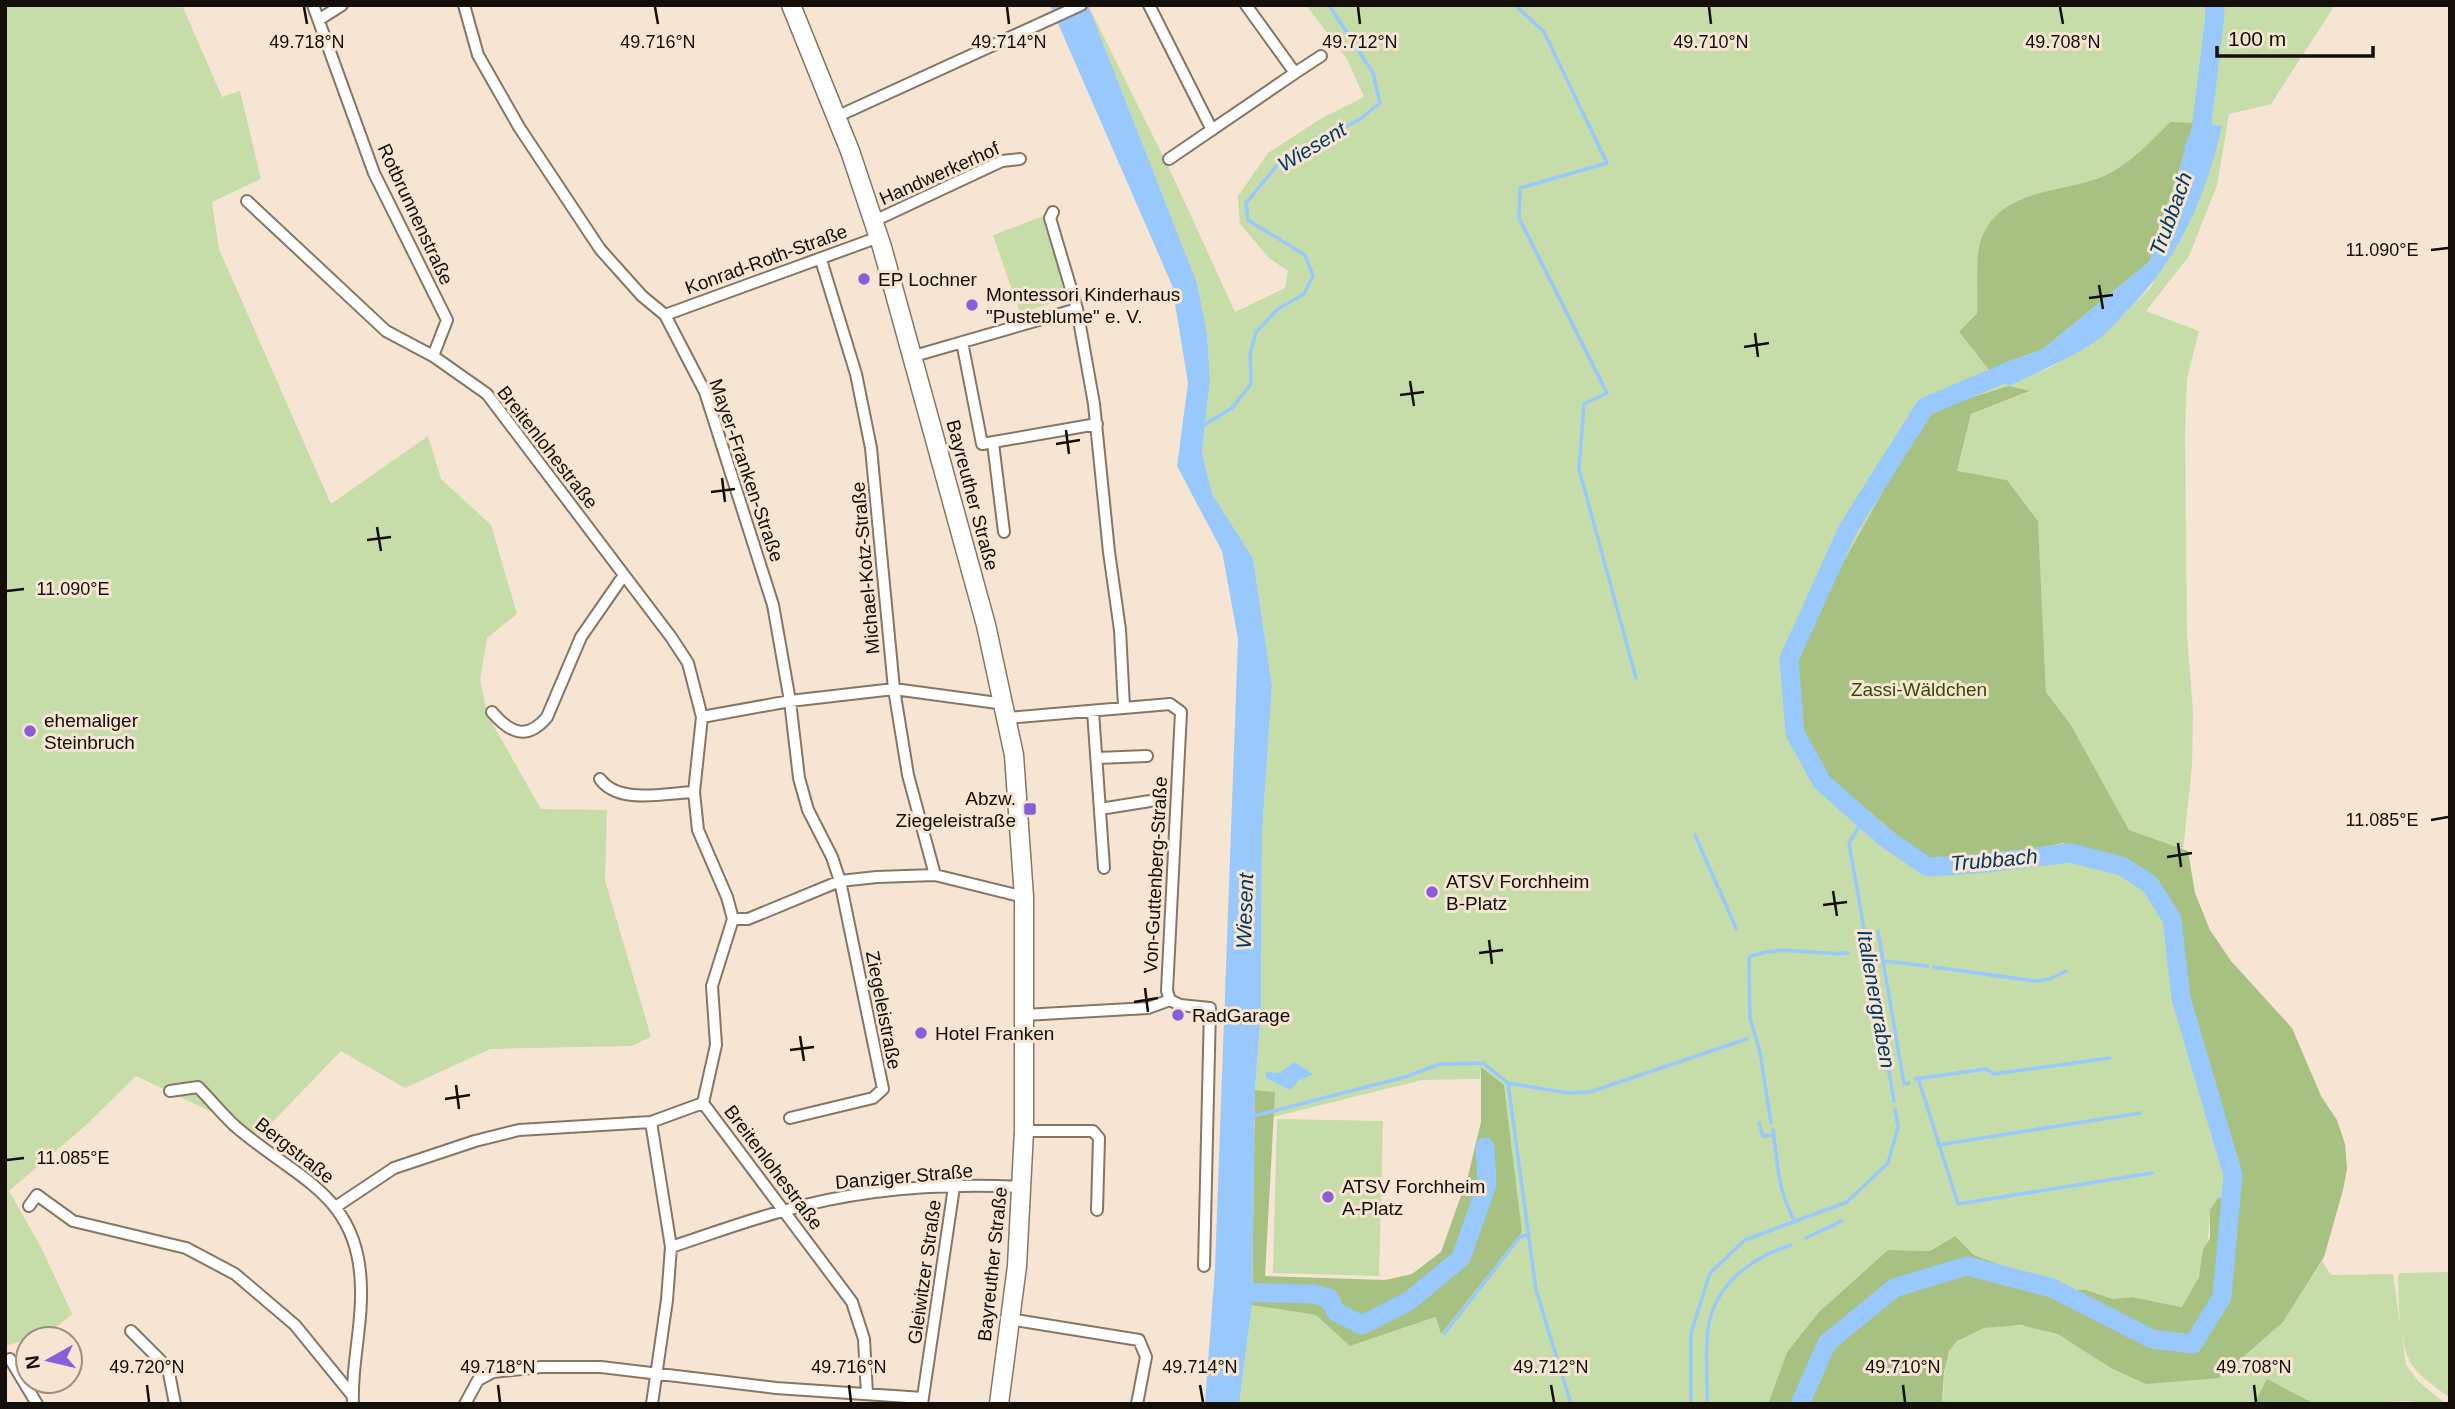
<svg xmlns="http://www.w3.org/2000/svg" width="2455" height="1409" font-family="Arial,sans-serif">
<rect width="100%" height="100%" fill="#f6e5d2"/>
<path fill="#c6dda9" fill-rule="evenodd" d="M5,5H182L222,97L240,91L261,179L212,202L219,249L331,504L428,436L441,479L491,525L517,614L487,638L480,680L488,716L541,809L607,810L605,880L651,1037L631,1046L490,1049L405,1088L341,1051L260,1135L136,1076L84,1127L9,1191L42,1249L72,1314L49,1333L5,1346Z
M1088,5L1168,166L1235,312L1285,288L1288,271L1269,258L1240,224L1238,196L1268,153L1322,118L1364,97L1347,59L1306,5H2335L2271,104L2229,114L2217,185L2189,256L2146,311L2199,331L2187,379L2185,433L2187,635L2193,711L2192,766L2183,850L2129,830L2071,725L2046,692L2038,521L2007,480L1957,472L1971,414L2029,392L1928,411L1789,659L1848,805L1870,812L1928,862L1985,858L2063,843L2123,861L2154,883L2178,919L2182,999L2238,1174L2235,1201L2210,1210C2210,1239 2201,1284 2183,1307L2132,1297L2114,1299L2086,1290H2068L1974,1255L1955,1236L1930,1251L1888,1250L1820,1311L1787,1352L1768,1404H1239L1252,1305L1317,1315L1350,1346L1437,1317L1441,1333L1522,1232L1504,1085L1481,1068L1480,1079L1422,1080L1273,1117L1275,1092L1255,1090L1261,1007L1262,833L1272,686L1253,558L1212,494L1202,452L1210,379L1207,333L1197,283ZM2170,122L2221,126L2151,287L2100,338L2051,367L2009,386L1989,370L1959,332L1977,313C1978,294 1975,255 1981,239C2001,187 2061,194 2104,176C2130,164 2151,141 2170,122Z
M1044,216L1067,298L1020,313L993,235Z
M1277,1119L1383,1121L1379,1276L1273,1273Z
M2322,1261L2331,1275L2393,1274L2406,1365L2419,1382L2446,1404H2413L2412,1401L2315,1404L2267,1380L2254,1404H1942C1946,1386 1941,1367 1950,1350C1967,1320 2034,1321 2061,1335C2078,1344 2095,1357 2111,1367L2283,1322Z
M2450,1272V1398C2437,1388 2421,1378 2412,1365C2398,1342 2399,1302 2398,1276L2400,1273Z"/>
<path fill="#a6c182" d="M2170,122L2194,123L2150,261L2043,349L1989,370L1959,332L1977,313C1978,294 1975,255 1981,239C2001,187 2061,194 2104,176C2130,164 2151,141 2170,122Z
M2009,386L2030,391L1971,414L1957,471L2007,480L2038,521L2046,692L2071,725L2129,830L2188,851L2195,893L2210,930L2231,961L2292,1028L2321,1096L2337,1120L2345,1144L2347,1169L2343,1190L2324,1257L2283,1322L2219,1378L2146,1384L2111,1368L2058,1334L2021,1325L1984,1328L1957,1341L1949,1351L1944,1372L1942,1404H1768L1787,1352L1820,1311L1888,1250L1930,1251L1955,1236L1974,1255L2068,1290H2086L2113,1299L2132,1297L2182,1307L2199,1277L2203,1250L2210,1238V1210L2218,1198L2235,1200L2238,1174L2182,999L2178,919L2154,883L2123,861L2063,843L1985,858L1928,862L1870,812L1848,806L1795,733L1789,659L1928,411Z
M1481,1067L1504,1085L1522,1232L1441,1334L1436,1317L1350,1346L1316,1315L1252,1305L1255,1090L1275,1092L1265,1276L1385,1280L1412,1274L1441,1252L1468,1176L1481,1122Z
M2267,1379L2315,1404H2254Z"/>
<path fill="#98c8fc" d="M1050,5H1088L1197,283L1207,333L1210,379L1202,452L1212,494L1253,558L1272,686L1262,833L1261,1007L1255,1091L1252,1305L1239,1404H1205L1215,1268L1238,639L1222,551L1177,466L1188,383L1172,285Z
M2194,123L2222,126C2205,199 2179,259 2125,313C2117,321 2108,332 2099,339C2071,358 2039,372 2009,386L1989,370L2043,349L2150,261Z
M1294,1062L1313,1074L1298,1081L1291,1090L1266,1078V1072L1279,1073Z"/>
<g fill="none" stroke-linecap="round" stroke-linejoin="round">
<path stroke="#98c8fc" stroke-width="3.5" d="M1515,5L1544,32L1607,163L1520,188L1519,218L1607,393L1584,404L1579,469L1636,678
M1204,425L1232,408L1251,384L1250,354L1256,332L1278,309L1304,294L1313,276L1305,255L1248,220L1246,203L1279,163L1360,119L1380,103L1373,73L1329,5
M1864,818L1849,843L1894,1101
M1695,835L1736,928
M1878,931L1904,1084L1909,1083
M1885,961L1927,966
M1934,967L2035,981L2050,979L2066,971
M1918,1078L1958,1204L2152,1173
M1915,1079L1986,1069L1994,1074L2110,1058
M1508,1083L1536,1290L1571,1404
M1250,1117L1405,1077L1440,1064L1483,1063L1508,1083L1568,1093L1590,1092L1747,1039
M1759,1123L1763,1136L1774,1135
M1771,1123L1760,1052L1750,1018L1749,957C1784,943 1812,956 1848,953
M1773,1130C1779,1169 1776,1185 1795,1222
M1938,1145L2140,1113
M1806,1238L1842,1221
M1444,1334L1520,1237L1527,1235
M1691,1404V1333L1710,1273L1745,1240L1847,1202L1888,1163L1898,1127L1895,1109
M1707,1404C1708,1379 1704,1346 1709,1323C1718,1281 1754,1257 1791,1245"/>
<path stroke="#98c8fc" stroke-width="19" d="M2194,149L2201,131L2215,15L2214,5
M1234,1292L1313,1294L1329,1298L1336,1312L1362,1325L1409,1301L1461,1258L1487,1184L1485,1147
M1800,1404L1827,1343L1894,1288L1967,1266L2052,1288L2152,1339L2193,1344L2222,1297L2233,1175L2181,998L2172,919L2150,884L2122,866L2070,853L1986,863L1928,867L1884,837L1822,782L1795,733L1789,659L1848,529L1925,407L2019,367"/>
<g stroke="#857665" stroke-width="14">
<path id="street" d="M313,5L374,173L447,320L433,356
M464,5L478,55L519,127L600,249L642,296L665,315L705,392L773,605L790,701L799,778L808,810L832,857L840,881L883,1089L873,1098L790,1118
M1149,5L1212,130
M320,19L342,5
M1295,73L1321,56
M836,117L1081,5
M1169,159L1295,73L1246,5
M247,201L386,331L433,356L487,394L671,637L688,663L702,717L694,792L698,830L727,897L733,919L712,986L716,1045L703,1103L852,1302L864,1339L867,1394
M1053,212L1050,218L1077,309L1094,404L1109,552L1120,630L1124,707
M874,221L1002,161L1020,159
M821,260L856,374L871,448L894,689L908,775L935,875
M665,315L879,237
M962,342L982,444L1097,424
M914,356L1077,309
M993,443L1004,532
M1093,711L1104,868
M492,712C510,733 527,741 547,717L581,637L624,575
M702,717L790,701L894,689L1005,704
M1008,718L1170,704L1181,712L1167,991L1170,1000L1180,1005L1210,1008L1204,1266
M1097,758L1147,756
M600,779C619,805 665,793 694,792
M1100,809L1150,801
M733,919H748L840,881L877,877L935,875L1024,897
M1024,1015L1148,1008L1170,1000
M170,1091L198,1087C210,1099 222,1114 235,1126C297,1180 361,1194 361,1291C362,1329 351,1366 353,1404
M651,1122L671,1247L667,1300L652,1404
M1024,1131H1093L1099,1138L1097,1210
M29,1206L37,1195L73,1221L186,1248L235,1274L295,1325L352,1395
M337,1206L394,1168L475,1141L519,1130L651,1122L703,1103
M671,1247C708,1235 745,1221 783,1211C859,1189 943,1183 1022,1187
M1009,1319L1139,1340L1146,1357L1137,1404
M131,1331L168,1368L175,1404
M10,1359L37,1404
M465,1404L478,1380L493,1372L541,1367H601L776,1388L923,1398
M922,1404L954,1187"/>
</g>
<g stroke="#857665" stroke-width="21">
<path id="primary" d="M791,5L850,151L882,247L986,625L1014,755L1024,897V1131L1017,1266L999,1404"/>
</g>
<use href="#street" stroke="#fff" stroke-width="10"/>
<use href="#primary" stroke="#fff" stroke-width="18"/>
</g>
<path fill="none" stroke="#130e07" stroke-width="2.5" d="M304,7L307,24M655,7L658,24M1007,7L1009,24M1358,7L1360,24M1709,7L1711,24M2060,7L2063,24M2431,250L2448,248M2099,285L2103,309M2089,298L2113,295M1755,333L1758,357M1744,347L1769,343M1410,381L1414,406M1400,395L1424,392M1066,430L1069,454M1056,444L1080,440M722,478L725,502M711,492L735,489M377,527L381,551M367,540L391,537M7,591L24,589M2431,820L2448,817M2178,843L2181,867M2167,857L2192,853M1833,891L1837,916M1823,905L1847,902M1489,940L1492,964M1479,953L1503,950M1145,988L1148,1012M1134,1002L1158,998M800,1036L804,1061M790,1050L814,1047M456,1085L459,1109M445,1099L470,1095M7,1160L24,1158M147,1385L149,1402M498,1385L500,1402M849,1385L851,1402M1200,1385L1203,1402M1551,1385L1554,1402M1903,1385L1905,1402M2254,1385L2256,1402"/>
<g fill="#895ed8" stroke="#f6e5d2" stroke-width="2.5">
<circle cx="864" cy="279" r="7"/>
<circle cx="972" cy="305" r="7"/>
<circle cx="30" cy="731" r="7"/>
<rect x="1023" y="802" width="14" height="14" rx="3.5"/>
<circle cx="1432" cy="892" r="7"/>
<circle cx="1178" cy="1015" r="7"/>
<circle cx="921" cy="1033" r="7"/>
<circle cx="1328" cy="1197" r="7"/>
</g>
<g text-anchor="middle" stroke-width="6" stroke-linejoin="round" paint-order="stroke">
<g font-size="19" fill="#130e07" stroke="#f6e5d2">
<text transform="translate(939 173) rotate(-24)" y="7">Handwerkerhof</text>
<text transform="translate(416 214) rotate(65)" y="7">Rotbrunnenstraße</text>
<text transform="translate(766 259) rotate(-20)" y="7">Konrad-Roth-Straße</text>
<text transform="translate(548 447) rotate(52)" y="7">Breitenlohestraße</text>
<text transform="translate(747 470) rotate(71)" y="7">Mayer-Franken-Straße</text>
<text transform="translate(973 495) rotate(75)" y="7">Bayreuther Straße</text>
<text transform="translate(865 568) rotate(-95)" y="7">Michael-Kotz-Straße</text>
<text transform="translate(1155 875) rotate(-87)" y="7">Von-Guttenberg-Straße</text>
<text transform="translate(884 1010) rotate(79)" y="7">Ziegeleistraße</text>
<text transform="translate(295 1150) rotate(38)" y="7">Bergstraße</text>
<text transform="translate(774 1167) rotate(53)" y="7">Breitenlohestraße</text>
<text transform="translate(904 1176) rotate(-5)" y="7">Danziger Straße</text>
<text transform="translate(992 1264) rotate(-84)" y="7">Bayreuther Straße</text>
<text transform="translate(924 1272) rotate(-82)" y="7">Gleiwitzer Straße</text>
</g>
<g font-size="19" fill="#130e07" stroke="#f6e5d2" text-anchor="start">
<text x="878" y="286">EP Lochner</text>
<text x="986" y="301">Montessori Kinderhaus<tspan x="986" dy="22">"Pusteblume" e. V.</tspan></text>
<text x="44" y="727">ehemaliger<tspan x="44" dy="22">Steinbruch</tspan></text>
<text x="1016" y="805" text-anchor="end">Abzw.<tspan x="1016" dy="22">Ziegeleistraße</tspan></text>
<text x="1446" y="888">ATSV Forchheim<tspan x="1446" dy="22">B-Platz</tspan></text>
<text x="1192" y="1022">RadGarage</text>
<text x="935" y="1040">Hotel Franken</text>
<text x="1342" y="1193">ATSV Forchheim<tspan x="1342" dy="22">A-Platz</tspan></text>
</g>
<g font-size="19" fill="#344b03" stroke="#f6e5d2">
<text x="1919" y="696">Zassi-Wäldchen</text>
</g>
<g font-size="21" font-style="italic" fill="#023865" stroke="#f6e5d2">
<text transform="translate(1312 147) rotate(-31)" y="7">Wiesent</text>
<text transform="translate(2171 214) rotate(-70)" y="7">Trubbach</text>
<text transform="translate(1994 860) rotate(-5)" y="7">Trubbach</text>
<text transform="translate(1245 911) rotate(-88)" y="7">Wiesent</text>
<text transform="translate(1876 999) rotate(80)" y="7">Italienergraben</text>
</g>
</g>
<g font-size="18" text-anchor="middle" fill="#130e07" stroke="#f6e5d2" stroke-width="6" stroke-linejoin="round" paint-order="stroke">
<text x="307" y="48">49.718°N</text>
<text x="658" y="48">49.716°N</text>
<text x="1009" y="48">49.714°N</text>
<text x="1360" y="48">49.712°N</text>
<text x="1711" y="48">49.710°N</text>
<text x="2063" y="48">49.708°N</text>
<text x="2382" y="256">11.090°E</text>
<text x="73" y="595">11.090°E</text>
<text x="2382" y="826">11.085°E</text>
<text x="73" y="1164">11.085°E</text>
<text x="147" y="1373">49.720°N</text>
<text x="498" y="1373">49.718°N</text>
<text x="849" y="1373">49.716°N</text>
<text x="1200" y="1373">49.714°N</text>
<text x="1551" y="1373">49.712°N</text>
<text x="1903" y="1373">49.710°N</text>
<text x="2254" y="1373">49.708°N</text>
</g>
<rect width="2455" height="1409" fill="none" stroke="#130e07" stroke-width="14"/>
<g transform="translate(49 1360) rotate(262)"><circle r="33" fill="#f6e5d2" stroke="#9b8f81" stroke-width="2"/>
<path d="M0-5L12 26L0 18L-12 26Z" fill="#895ed8"/>
<text y="-10" font-size="19" font-weight="bold" text-anchor="middle" fill="#130e07">N</text>
</g>
<path d="M2217 46v10h156v-10" fill="none" stroke="#130e07" stroke-width="3.5"/>
<text x="2228" y="46" font-size="21" fill="#130e07" stroke="#f6e5d2" stroke-width="5" paint-order="stroke">100 m</text>
</svg>
